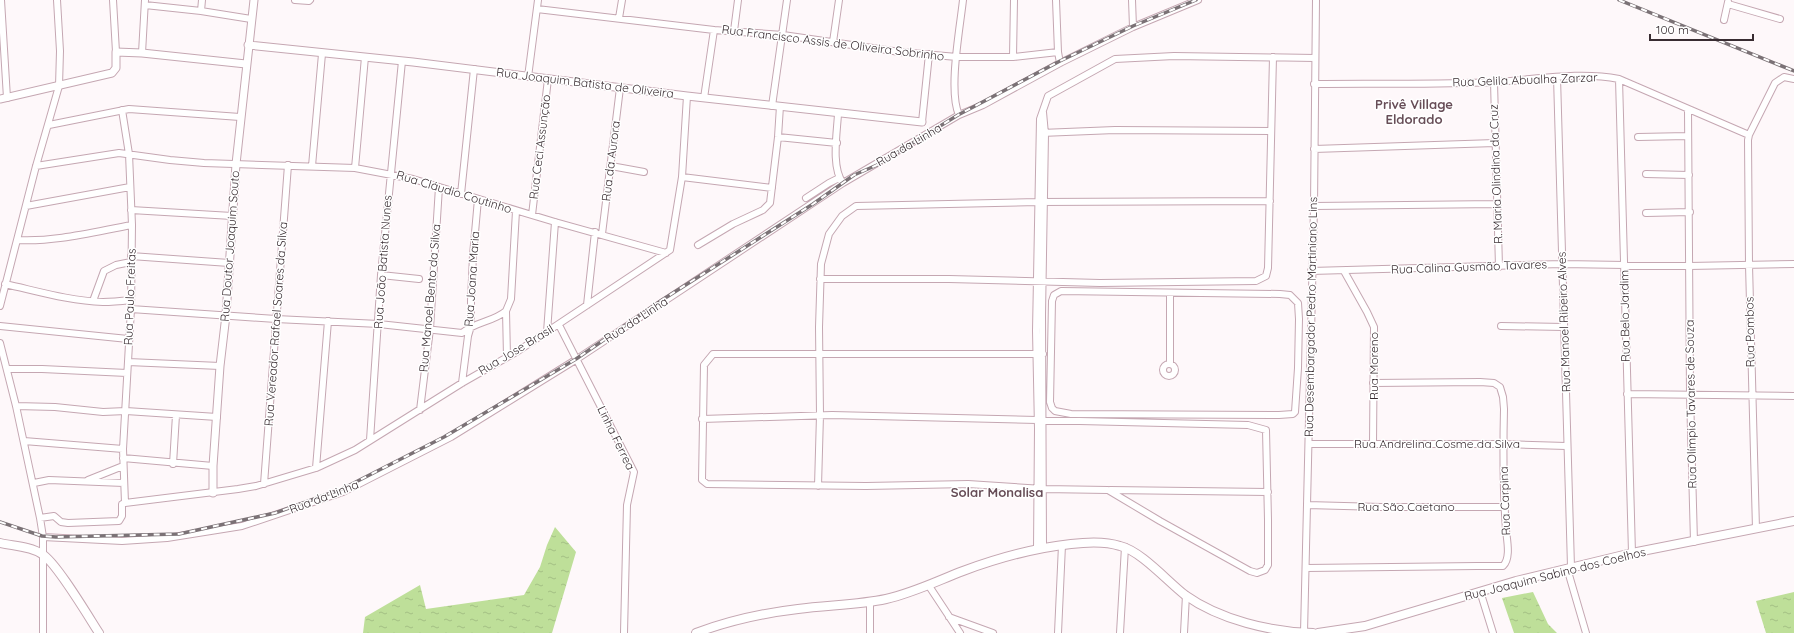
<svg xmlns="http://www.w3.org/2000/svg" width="1794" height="633" font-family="Quicksand,sans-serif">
<defs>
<pattern id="water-ripples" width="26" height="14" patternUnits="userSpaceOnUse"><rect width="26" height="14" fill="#bedf99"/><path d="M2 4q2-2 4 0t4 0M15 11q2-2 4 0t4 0" fill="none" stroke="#a4c084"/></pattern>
</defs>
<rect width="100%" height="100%" fill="#fef8fa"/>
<path fill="url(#water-ripples)" d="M555,527L576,552L552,633H363L365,617L420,585L426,609L524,595L540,567L547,545Z
M1533,592L1548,624L1557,633H1514L1502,598Z
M1794,592V633H1766L1756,601Z"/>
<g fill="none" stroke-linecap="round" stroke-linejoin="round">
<g stroke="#c5a7b2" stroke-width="8">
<path id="minor" d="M1,0L7,98
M113,0L116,52
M295,0L309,1L310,0
M1056,0L1058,52L1060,63
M1132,0L1133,27
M1728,4L1780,19
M145,5L201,11L251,19
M537,9L714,30L783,35L900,52L957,57H1013L1058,52
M201,11L202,0
M619,18L622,0
M1724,20L1728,2
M734,31L738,0
M833,42L839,0
M142,53L145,0
M1013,57L1014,0
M528,77L538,0
M1557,77L1571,567
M1619,79L1632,553
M1494,82L1499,267
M1314,84C1374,83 1434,85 1494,82C1535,80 1578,71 1619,79L1749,135
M704,98L714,30
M772,106L787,0
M122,110L129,154L132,225L131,309L123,449L125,503L238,489L256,486L316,468L355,450L462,383L518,351L670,250L682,177L687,96
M1688,110L1690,394L1694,542
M1043,112L1045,134L1042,315L1043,548
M838,114C837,133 831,168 843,183
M959,115C948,91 960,28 963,0
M922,122L929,54
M49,125L129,109L240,117
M1041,133L1115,130L1271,131
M778,137L837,143
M1638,137L1688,136
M1314,149L1495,143
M36,166L119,153L170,160L204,163L355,168L413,179L555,222L666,253
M312,166L322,54
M611,166L644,172
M355,168L365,57
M1646,174L1689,175
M682,177L772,188
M461,194L474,69
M806,198L829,183L839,178
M26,206L130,187
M1314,206L1498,204
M131,210L232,216
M1646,213L1690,212
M532,215L548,79
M602,234L620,88
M17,240C56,242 93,232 132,225
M698,245L733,224L763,210L770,203L778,137L780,106
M131,256L229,263
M1311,271L1562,264L1689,266L1794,264
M1344,271L1367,312L1374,327L1373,444
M381,275L419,279
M820,279H949L1100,283L1256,281L1266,276L1268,268L1273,57
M5,284C37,291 70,301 103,302C112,302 122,301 131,300
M1061,291L1280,294L1290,295L1298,303L1299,319L1298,368L1295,412L1293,414L1279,415L1071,414L1055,411L1052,408L1050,402L1052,301L1054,295Z
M93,301L104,271L116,265L131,262
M587,305L595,232
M0,306L36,166L59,86L60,51L57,0
M131,309L276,319L379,324L462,333C477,321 493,322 506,311
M559,325L634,472L627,505L624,633
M0,326L128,339
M1501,326L1564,327
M547,332L555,222
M0,343L16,406L40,518L43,537V633
M507,357L506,311L511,299L516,211
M128,362L220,366
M1170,363V293
M1163 370a6 6 0 1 1 12 0a6 6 0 1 1-12 0Z
M7,369H42L127,373
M462,383L468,336L471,326V301L473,255L478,199
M1627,394L1794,396
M16,406L55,407L103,412L126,411L217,417
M420,410L430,329L439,187
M702,419L832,415L1248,425L1266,430L1268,520V565L1265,570L1257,573L1250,571L1160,521L1108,490L1043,489L968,484L866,486L707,484L702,480L704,365L713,354H1043
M370,440L381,275L402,61
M24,441L123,449
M1309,444H1504L1566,446
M123,458L213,466
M173,464L176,415
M316,468L328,321
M88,480L123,466
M34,483L49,480L124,483
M264,484L288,165
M818,486L820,415L819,327L821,264L829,234L842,216L856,206L1038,202L1270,201
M1110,490L1268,492
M1307,505L1381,507H1504
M40,518L54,516L61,522L68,523L119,521L122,516V504L125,503
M1756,529L1749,265L1748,140L1749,135L1775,83L1784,77L1794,79
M43,537L122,541L167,538L242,526L343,492L451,437L577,359L843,183L959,115L983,105L1060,63L1133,27L1198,0
M1037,549L1038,429L1036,331L1040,119L1048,96L1115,59L1174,56L1315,58
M1306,568L1477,566H1503C1511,558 1507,541 1506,530C1503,490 1503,450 1504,409L1503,397L1500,387L1494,383L1480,382L1373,383
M1567,568L1586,633
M929,586L960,633
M1480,591L1493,633
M870,601V633
M949,617L993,633
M1058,633L1062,545
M1120,633L1125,547
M1184,633L1186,595
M1304,633L1314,206L1316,0"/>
</g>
<g stroke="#c5a7b2" stroke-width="9">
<path id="tertiary" d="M248,45L413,62L687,96L922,122
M0,99L112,73L116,68V52L142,53L246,64
M213,493V466L220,366L226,315L236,164L254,0"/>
</g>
<g stroke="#c5a7b2" stroke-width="10">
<path id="secondary" d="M0,543C13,546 30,546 42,554C56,562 88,616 99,633
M696,633C728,621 764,613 798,609C827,605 858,605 886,599C913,593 937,581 963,571C998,558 1034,548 1071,544C1087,542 1105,541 1120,546C1141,551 1167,581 1185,595C1220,620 1271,632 1313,633
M1318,633L1365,626L1516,581L1632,553L1794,521"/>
</g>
<use href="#minor" stroke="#fff" stroke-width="6"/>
<use href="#tertiary" stroke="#fff" stroke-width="7"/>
<use href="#secondary" stroke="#fff" stroke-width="8"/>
<g stroke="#7b7276" stroke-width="3.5">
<path id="rail" d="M1619,0L1794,71
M0,522L42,536L56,537L179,534L275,513L342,489L444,437L576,359L662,300L813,204L854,175L877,165L958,115L1060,61L1133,26L1196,0"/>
</g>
<use href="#rail" stroke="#fff" stroke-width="2" stroke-dasharray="6" stroke-linecap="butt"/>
</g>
<g text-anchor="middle" stroke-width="3" stroke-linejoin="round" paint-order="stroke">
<g font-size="12" fill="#382c31" stroke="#fff">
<text transform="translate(833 43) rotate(7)" y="4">Rua Francisco Assis de Oliveira Sobrinho</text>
<text transform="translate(1525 80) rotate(-2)" y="4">Rua Gelila Abualha Zarzar</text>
<text transform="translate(585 83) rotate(7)" y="4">Rua Joaquim Batista de Oliveira</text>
<text transform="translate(909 145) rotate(-30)" y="4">Rua da Linha</text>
<text transform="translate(540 147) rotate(-83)" y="4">Rua Ceci Assunção</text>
<text transform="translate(611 161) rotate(-83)" y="4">Rua da Aurora</text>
<text transform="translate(1496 174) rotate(-92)" y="4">R. Maria Olindina da Cruz</text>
<text transform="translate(454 192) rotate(17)" y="4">Rua Cláudio Coutinho</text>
<text transform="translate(230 246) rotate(-86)" y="4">Rua Doutor Joaquim Souto</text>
<text transform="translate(383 262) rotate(-86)" y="4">Rua João Batista Nunes</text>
<text transform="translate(1469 267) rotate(-2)" y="4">Rua Calina Gusmão Tavares</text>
<text transform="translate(472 279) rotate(-86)" y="4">Rua Joana Maria</text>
<text transform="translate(130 297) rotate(-88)" y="4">Rua Paulo Freitas</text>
<text transform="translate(430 298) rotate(-85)" y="4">Rua Manoel Bento da Silva</text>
<text transform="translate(1625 316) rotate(-91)" y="4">Rua Belo Jardim</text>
<text transform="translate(1311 317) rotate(-89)" y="4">Rua Desembargador Pedro Martiniano Lins</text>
<text transform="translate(636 320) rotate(-33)" y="4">Rua da Linha</text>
<text transform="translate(1564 322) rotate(-92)" y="4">Rua Manoel Ribeiro Alves</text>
<text transform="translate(276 324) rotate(-86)" y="4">Rua Vereador Rafael Soares da Silva</text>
<text transform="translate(1750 332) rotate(-91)" y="4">Rua Pombos</text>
<text transform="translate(516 350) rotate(-31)" y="4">Rua Jose Brasil</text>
<text transform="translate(1374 366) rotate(-90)" y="4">Rua Moreno</text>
<text transform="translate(1691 404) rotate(-91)" y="4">Rua Olímpio Tavares de Souza</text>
<text transform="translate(616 438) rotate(64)" y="4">Linha Ferrea</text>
<text x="1437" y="448">Rua Andrelina Cosme da Silva</text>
<text transform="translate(324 497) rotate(-21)" y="4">Rua da Linha</text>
<text transform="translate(1505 501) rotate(-92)" y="4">Rua Carpina</text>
<text x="1406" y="511">Rua São Caetano</text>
<text transform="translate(1555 574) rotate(-14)" y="4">Rua Joaquim Sabino dos Coelhos</text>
</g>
<g font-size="13" font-weight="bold" fill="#674d57" stroke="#fff">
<text x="1414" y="109">Privê Village<tspan x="1414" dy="15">Eldorado</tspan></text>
<text x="997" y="497">Solar Monalisa</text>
</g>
</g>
<path d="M1650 34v6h103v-6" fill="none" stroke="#382c31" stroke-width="2"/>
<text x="1656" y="34" font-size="12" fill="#382c31" stroke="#ffffff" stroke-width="3" paint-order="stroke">100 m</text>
</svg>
